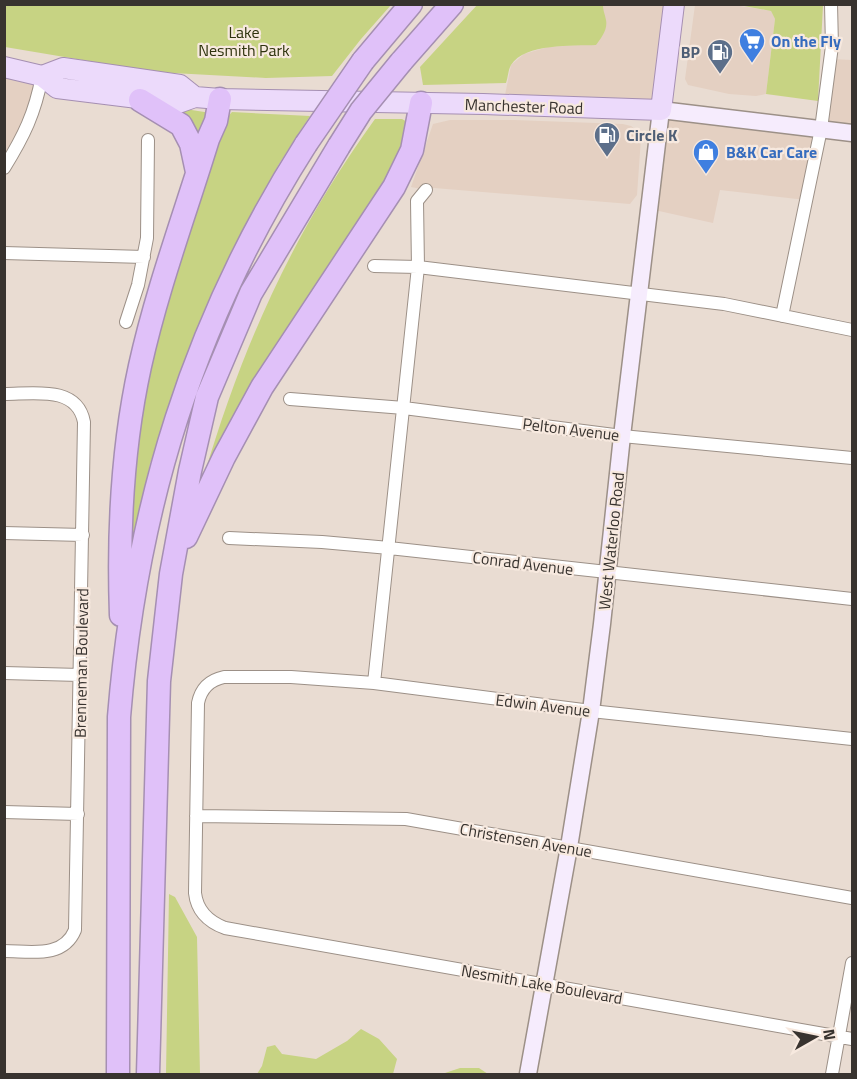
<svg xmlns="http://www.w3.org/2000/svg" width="857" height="1079" font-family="'Titillium Web',sans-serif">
<rect width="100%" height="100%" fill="#e9dcd2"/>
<path fill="#e4d0c2" d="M603,5H674L661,110L821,129L831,59L852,60V133L821,129L806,200L720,190L713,223L650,209L661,111L503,105L511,65L524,54L548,47L596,44Z
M695,5H734L771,11L775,19L766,94L756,96L729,94L688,85L685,79Z
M5,67L42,76L5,168Z
M450,120H514L623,124L631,126L636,130L641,138L637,195L630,204L434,188L426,190L411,187L433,124Z"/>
<path fill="#c7d383" d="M478,4L603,5C603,11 605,14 606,20C608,30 601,38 596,45C573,46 525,43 511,65C508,70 508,78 506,83L423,85L420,67Z
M4,5H391L361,39L332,76L266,78L154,72L5,47Z
M739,5H823L818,101L766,94L775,19L771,11Z
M172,107L211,113L201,148Z
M232,112L310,116L279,164L236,244L201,318L150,464L130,563L134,448L148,365L218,127Z
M375,119H402L409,123L410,135L385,187L204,476C243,344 294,231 375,119Z
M169,894L175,897L197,937L200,1074H166Z
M361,1029L379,1039L397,1059L393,1074H257L262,1066L267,1047L275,1045L282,1054L316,1059L347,1041Z
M460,1068H479L488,1074H442Z"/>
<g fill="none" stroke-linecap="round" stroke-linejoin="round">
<g stroke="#9c9087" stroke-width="14">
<path id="minor" d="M4,168C24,136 35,113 42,76
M4,253L144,257
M374,266L418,267L724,304L852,330
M782,316L821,129L832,46L831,4
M126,322L138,285L147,238L148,140
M4,394C33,394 77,385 84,422L75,930C63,959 30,951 4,951
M290,399L404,408L622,436L852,458
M4,533L83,535
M229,538L322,542L389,548L852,599
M4,673L80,675
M374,683L418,267L417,201L426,190
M852,739L591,711L374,683L291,677H224C210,680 201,688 198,703L195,893C197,911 209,922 225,928L852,1039
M4,812L78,814
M196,816L406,819L852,898
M832,1074L852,963"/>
</g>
<g stroke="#9c9087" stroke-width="19">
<path id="secondary" d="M528,1074L569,847L591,711L602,624L622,436L661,110L852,133"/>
</g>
<g stroke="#a58fb2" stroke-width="22">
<path id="primary" d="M4,67L42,76L57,88L178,103L195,97L220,99L483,104L661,110L674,4
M42,76L63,68L180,85L195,97"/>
</g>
<g stroke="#a58fb2" stroke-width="25">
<path id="motorway" d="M363,61L411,4
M401,62L452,4
M140,100L181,125L191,144L197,172
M186,537L224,457L262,387L394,187L412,150L421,103
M121,615C118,532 122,448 140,366C157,289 185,214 208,139L216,121L220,99
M118,1074L119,717C136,508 193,321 306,144
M148,1074L159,681L171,574L190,471L207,397L251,293L339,146"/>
</g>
<use href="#minor" stroke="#fff" stroke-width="12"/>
<use href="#secondary" stroke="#f6ecfd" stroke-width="16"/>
<use href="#primary" stroke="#ecdafb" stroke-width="20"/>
<use href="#motorway" stroke="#e0c1f9" stroke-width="22"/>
<g stroke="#a58fb2" stroke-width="25" stroke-linecap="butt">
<path id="motorway-bridge" d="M306,144L363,61
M339,146L361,111L401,62"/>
</g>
<use href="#motorway-bridge" stroke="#e0c1f9" stroke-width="22"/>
</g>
<defs>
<g id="supermarket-pin" transform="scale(1.35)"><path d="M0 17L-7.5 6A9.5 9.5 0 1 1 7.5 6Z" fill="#3f7fe0" stroke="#f7e9df"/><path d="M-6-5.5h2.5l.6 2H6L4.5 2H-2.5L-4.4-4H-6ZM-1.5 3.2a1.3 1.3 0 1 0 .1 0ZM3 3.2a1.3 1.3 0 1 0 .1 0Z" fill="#fff"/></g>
<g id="fuel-pin" transform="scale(1.35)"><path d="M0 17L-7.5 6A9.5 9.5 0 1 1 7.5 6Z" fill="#5c6f8a" stroke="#f7e9df"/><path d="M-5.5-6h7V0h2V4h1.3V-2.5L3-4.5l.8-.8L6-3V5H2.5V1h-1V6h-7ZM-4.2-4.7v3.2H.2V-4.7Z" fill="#fff"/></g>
<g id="shop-pin" transform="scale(1.35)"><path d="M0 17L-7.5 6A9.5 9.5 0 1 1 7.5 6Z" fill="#3f7fe0" stroke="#f7e9df"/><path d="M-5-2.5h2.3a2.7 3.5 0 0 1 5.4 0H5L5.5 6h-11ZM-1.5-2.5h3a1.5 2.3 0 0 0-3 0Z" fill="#fff"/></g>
</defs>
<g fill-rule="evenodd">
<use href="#supermarket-pin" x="752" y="41"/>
<use href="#fuel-pin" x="720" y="52"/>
<use href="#fuel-pin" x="607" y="135"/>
<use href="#shop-pin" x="706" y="152"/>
</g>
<g text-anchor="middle" stroke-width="4.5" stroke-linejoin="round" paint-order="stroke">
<g font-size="16" fill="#2f330e" stroke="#f7e9df">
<text x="244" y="38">Lake<tspan x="244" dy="18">Nesmith Park</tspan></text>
</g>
<g font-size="16" font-weight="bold" fill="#366cbe" stroke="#f7e9df" text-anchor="start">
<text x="771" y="47">On the Fly</text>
<text x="726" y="158">B&amp;K Car Care</text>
</g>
<g font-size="16" font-weight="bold" fill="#4e5e75" stroke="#f7e9df" text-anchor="end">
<text x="700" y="58">BP</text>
<text x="626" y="141" text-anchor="start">Circle K</text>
</g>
<g font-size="16" fill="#38332f" stroke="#f7e9df">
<text transform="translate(524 106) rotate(2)" y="6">Manchester Road</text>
<text transform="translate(571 429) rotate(7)" y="6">Pelton Avenue</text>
<text transform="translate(611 541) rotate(-84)" y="6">West Waterloo Road</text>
<text transform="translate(523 563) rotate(7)" y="6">Conrad Avenue</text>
<text transform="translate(81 663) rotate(-89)" y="6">Brenneman Boulevard</text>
<text transform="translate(543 705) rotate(7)" y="6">Edwin Avenue</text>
<text transform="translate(526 840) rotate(10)" y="6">Christensen Avenue</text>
<text transform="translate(542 984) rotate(10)" y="6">Nesmith Lake Boulevard</text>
</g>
</g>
<rect width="857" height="1079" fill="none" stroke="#38332f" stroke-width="12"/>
<g transform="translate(815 1037) rotate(81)" stroke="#f7e9df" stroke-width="4.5" paint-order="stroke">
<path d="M0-4.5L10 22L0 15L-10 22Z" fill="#38332f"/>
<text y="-9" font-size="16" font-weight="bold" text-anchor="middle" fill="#38332f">N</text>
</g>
</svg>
